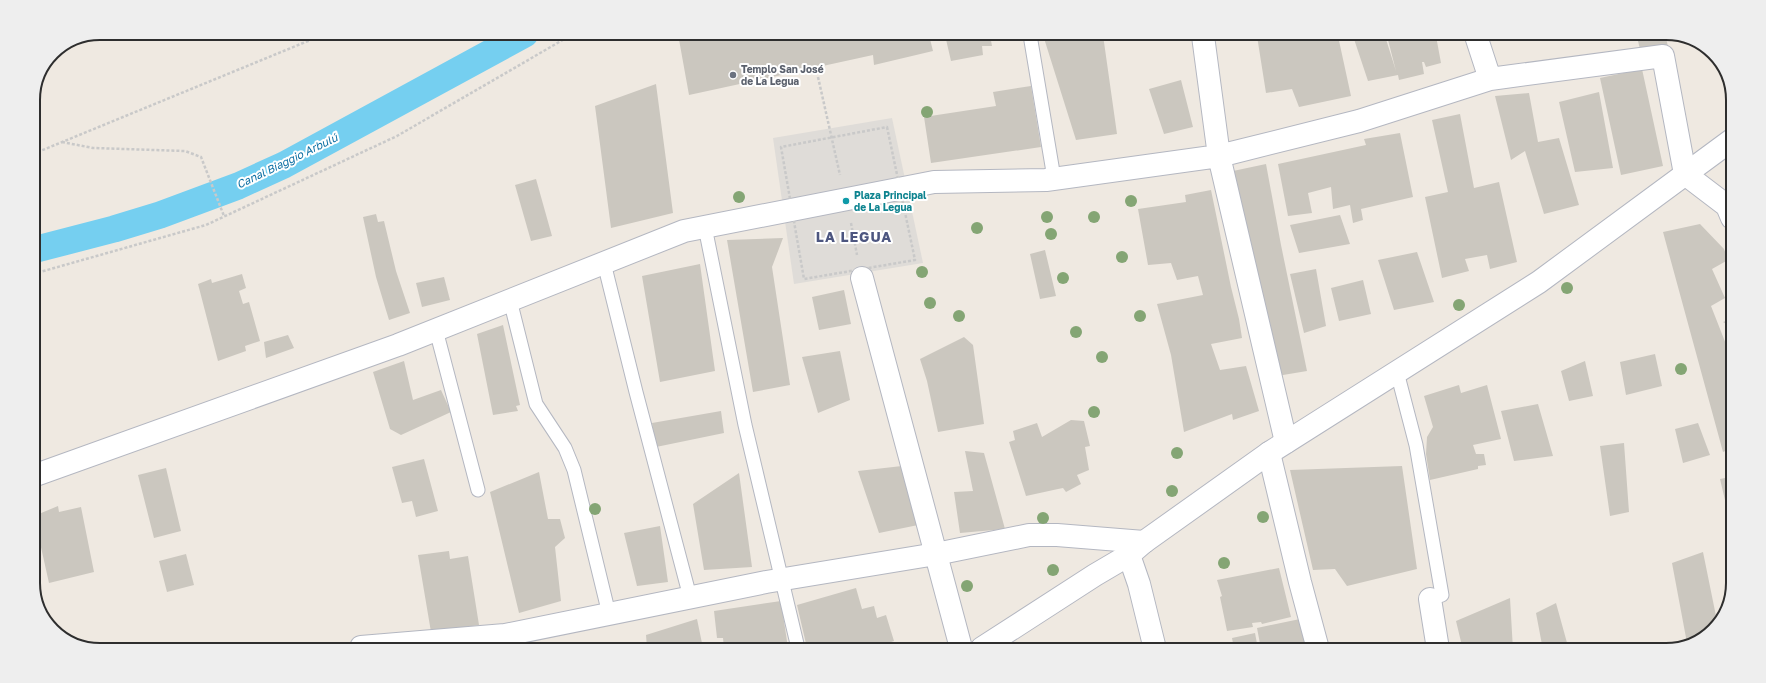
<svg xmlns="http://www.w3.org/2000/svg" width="1766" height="683" font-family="'Golos Text',sans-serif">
<rect width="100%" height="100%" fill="#efe9e1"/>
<path fill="#dfdcd8" d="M892,118L923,263L794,284L773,138Z"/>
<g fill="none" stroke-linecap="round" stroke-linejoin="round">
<path stroke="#75cff0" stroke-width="27" d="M33,250L114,229L160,215L238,186L284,165L525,34"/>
</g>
<path fill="#cbc7bf" d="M678,34L929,35L933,51L874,65L873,55L689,95Z
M945,35H990L992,46H982L983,55L951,61Z
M1043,35H1103L1117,134L1076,140Z
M1257,36H1338L1351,96L1299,107L1292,89L1266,93Z
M1353,36H1385L1396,71L1387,36H1436L1441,63L1426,67L1424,62H1422L1424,74L1399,80L1398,75L1368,81Z
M1637,37H1666L1668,47L1640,49Z
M1642,69L1663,166L1621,175L1600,78Z
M1181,80L1193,127L1164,134L1149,89Z
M656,84L673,213L611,228L595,106Z
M1031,86L1041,147L931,163L924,117L996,106L993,92Z
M1599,92L1613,168L1575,172L1559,102Z
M1529,93L1538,142L1559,138L1579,205L1544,214L1525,151L1511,160L1495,96Z
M1460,114L1474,188L1499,182L1517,262L1490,269L1487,255L1465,259L1469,271L1442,278L1425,197L1448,192L1432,120Z
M1400,133L1413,197L1361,209L1363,220L1353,223L1350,205L1333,209L1331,187L1308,193L1312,213L1288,216L1278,164L1366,145L1364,139Z
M1266,164L1281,245L1307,371L1277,376L1233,171Z
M536,179L552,236L531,241L515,185Z
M1211,190L1231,287L1239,319L1242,338L1211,344L1220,370L1246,366L1259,411L1233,420L1232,414L1184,432L1171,355L1157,304L1203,295L1198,276L1177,280L1171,263L1148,265L1138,209L1186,202L1185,195Z
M376,214L378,222L384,221L396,271L410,313L389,320L376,277L363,217Z
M1340,215L1350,244L1299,253L1290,225Z
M1700,224L1724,249L1728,260L1712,269L1725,298L1711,306L1731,357L1730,449L1723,452L1663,232Z
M783,238L772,267L790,385L753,392L727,240Z
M1045,250L1056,296L1040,299L1030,254Z
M1417,252L1434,302L1394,310L1378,260Z
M700,264L715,371L660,382L642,276Z
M1316,269L1326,326L1304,333L1290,274Z
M242,274L246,288L239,291L243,304L249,302L260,341L245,346L246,351L218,361L198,284L211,279L212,283Z
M444,277L450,300L422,307L416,283Z
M1363,280L1371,314L1339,321L1331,288Z
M844,290L851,324L819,330L812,297Z
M1731,319V327L1723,322Z
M503,325L520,405L516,406L518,411L493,415L477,334Z
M288,335L294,348L266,358L264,342Z
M964,337L973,345L984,424L938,432L927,381L920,359Z
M840,351L850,400L818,413L802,357Z
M1655,354L1662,386L1626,395L1620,362Z
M404,361L413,400L441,390L451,412L401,435L390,429L373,372Z
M1585,361L1593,396L1569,401L1561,371Z
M1459,385L1461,393L1487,385L1501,439L1473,445L1476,454H1484L1486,465L1478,466V469L1430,480L1426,454L1427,437L1433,427L1424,396Z
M1538,404L1553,456L1514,461L1501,411Z
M721,411L724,433L656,447L652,423Z
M1071,420L1084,421L1090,446L1085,447L1089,470L1077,475L1081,484L1066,492L1063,488L1058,489L1026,496L1009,442L1015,440L1013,431L1037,423L1042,437Z
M1698,423L1710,455L1683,463L1675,429Z
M1624,443L1629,512L1610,516L1600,446Z
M965,451L984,453L1005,529L960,533L954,492L973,491Z
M424,459L438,511L416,517L412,501L402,503L392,467Z
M902,466L923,524L879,533L858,471Z
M1402,466L1417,569L1347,586L1335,569L1313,570L1290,470Z
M166,468L181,531L154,538L138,475Z
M539,472L548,519H560L565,538L555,547L561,601L519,613L490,492Z
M739,473L752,567L704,570L693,504Z
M1730,477V517H1729L1720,479Z
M58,506L59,512L81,507L94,572L49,583L34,516Z
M660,526L668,582L637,586L624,533Z
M449,551L450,559L468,556L479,625L431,632L418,555Z
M1703,552L1717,621L1706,636L1687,643L1672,563Z
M186,554L194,585L167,592L159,561Z
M1279,568L1291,617L1262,624L1261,622L1252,623L1253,627L1227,631L1220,597L1222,596L1217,580Z
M856,588L862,609L874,606L877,618L886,615L894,641L874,648H807L797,605Z
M1510,598L1513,650H1463L1456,621Z
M781,601L788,648H724L723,638H717L714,611Z
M1556,603L1569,650H1543L1536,613Z
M697,619L703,648H647L646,635Z
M1300,619L1306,649H1261L1257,628Z
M1255,633L1258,649H1234L1232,638Z"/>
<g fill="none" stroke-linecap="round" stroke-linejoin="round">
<g stroke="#b4b7c1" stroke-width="15">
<path id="lane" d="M1030,35L1054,178
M705,227L745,425L798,648
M604,263L636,392L690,597
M510,300L536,404L565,448L574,470L609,614
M436,330L478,490
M1397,372L1416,445L1442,595L1430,599"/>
</g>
<g stroke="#b4b7c1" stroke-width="24">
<path id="street" d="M1203,36L1219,156L1286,442
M1476,36L1490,79
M862,278L961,648
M1269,453L1300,582L1318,649
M33,476L398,345L684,231L934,182L1046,180L1219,156L1359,121L1490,79L1663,56L1685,174L1727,206L1732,218
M1129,555L1139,584L1155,649
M1430,599L1438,649
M361,647L505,635L766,582L936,554L1029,535H1057L1144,542"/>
</g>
<g stroke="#b4b7c1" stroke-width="24">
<path id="secondary" d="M982,648L1095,575L1129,555L1144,542L1269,453L1539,282L1733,139"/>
</g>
<path stroke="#c9c9c9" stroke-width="2.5" stroke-dasharray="3 2" stroke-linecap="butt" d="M818,77L840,175
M887,127L915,260L804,279L781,147Z
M62,142L93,148L185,151L201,157L224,216
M33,154L325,34
M851,223L857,255
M33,274L206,225L397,136L573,34"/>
<use href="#lane" stroke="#fff" stroke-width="13"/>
<use href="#street" stroke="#fff" stroke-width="22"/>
<use href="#secondary" stroke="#fff" stroke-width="22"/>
</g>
<g fill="#84a574">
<circle cx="927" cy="112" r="6"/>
<circle cx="739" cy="197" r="6"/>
<circle cx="1131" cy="201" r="6"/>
<circle cx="1047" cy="217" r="6"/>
<circle cx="1094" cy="217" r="6"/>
<circle cx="977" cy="228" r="6"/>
<circle cx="1051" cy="234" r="6"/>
<circle cx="1122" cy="257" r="6"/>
<circle cx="922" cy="272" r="6"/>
<circle cx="1063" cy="278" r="6"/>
<circle cx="1567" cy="288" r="6"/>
<circle cx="930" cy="303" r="6"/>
<circle cx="1459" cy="305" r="6"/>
<circle cx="959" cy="316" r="6"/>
<circle cx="1140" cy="316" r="6"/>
<circle cx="1076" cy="332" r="6"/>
<circle cx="1102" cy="357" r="6"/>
<circle cx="1681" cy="369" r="6"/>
<circle cx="1094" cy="412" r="6"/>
<circle cx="1177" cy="453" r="6"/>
<circle cx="1172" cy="491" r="6"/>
<circle cx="595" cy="509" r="6"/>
<circle cx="1263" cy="517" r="6"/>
<circle cx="1043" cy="518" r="6"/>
<circle cx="1224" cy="563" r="6"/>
<circle cx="1053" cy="570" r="6"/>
<circle cx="967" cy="586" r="6"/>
</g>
<circle fill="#6b7280" stroke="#fff" stroke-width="1.5" cx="733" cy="75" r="4"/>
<circle fill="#0f9aa8" stroke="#fff" stroke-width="1.5" cx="846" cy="201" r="4"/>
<g text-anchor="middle" stroke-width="4" stroke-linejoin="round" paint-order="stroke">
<g font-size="10" font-weight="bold" fill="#5b616d" stroke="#fff" text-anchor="start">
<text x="741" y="73">Templo San José<tspan x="741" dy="12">de La Legua</tspan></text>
</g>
<g font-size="10" font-weight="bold" fill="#0d838f" stroke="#fff" text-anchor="start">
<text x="854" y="199">Plaza Principal<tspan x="854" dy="12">de La Legua</tspan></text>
</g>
<g font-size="11" font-style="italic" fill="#0d6fa3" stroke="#fff">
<text transform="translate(287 161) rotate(-26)" y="4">Canal Biaggio Arbulú</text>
</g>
<g font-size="14" font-weight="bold" letter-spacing="1" fill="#4d5680" stroke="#fff">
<text x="854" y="242">LA LEGUA</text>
</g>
</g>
<path d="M0 0H1766V683H0ZM100 40H1666A60 60 0 0 1 1726 100V583A60 60 0 0 1 1666 643H100A60 60 0 0 1 40 583V100A60 60 0 0 1 100 40Z" fill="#eee" fill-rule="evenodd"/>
<path fill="none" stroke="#2e2e2e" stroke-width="2" d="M100 40H1666A60 60 0 0 1 1726 100V583A60 60 0 0 1 1666 643H100A60 60 0 0 1 40 583V100A60 60 0 0 1 100 40Z"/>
</svg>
